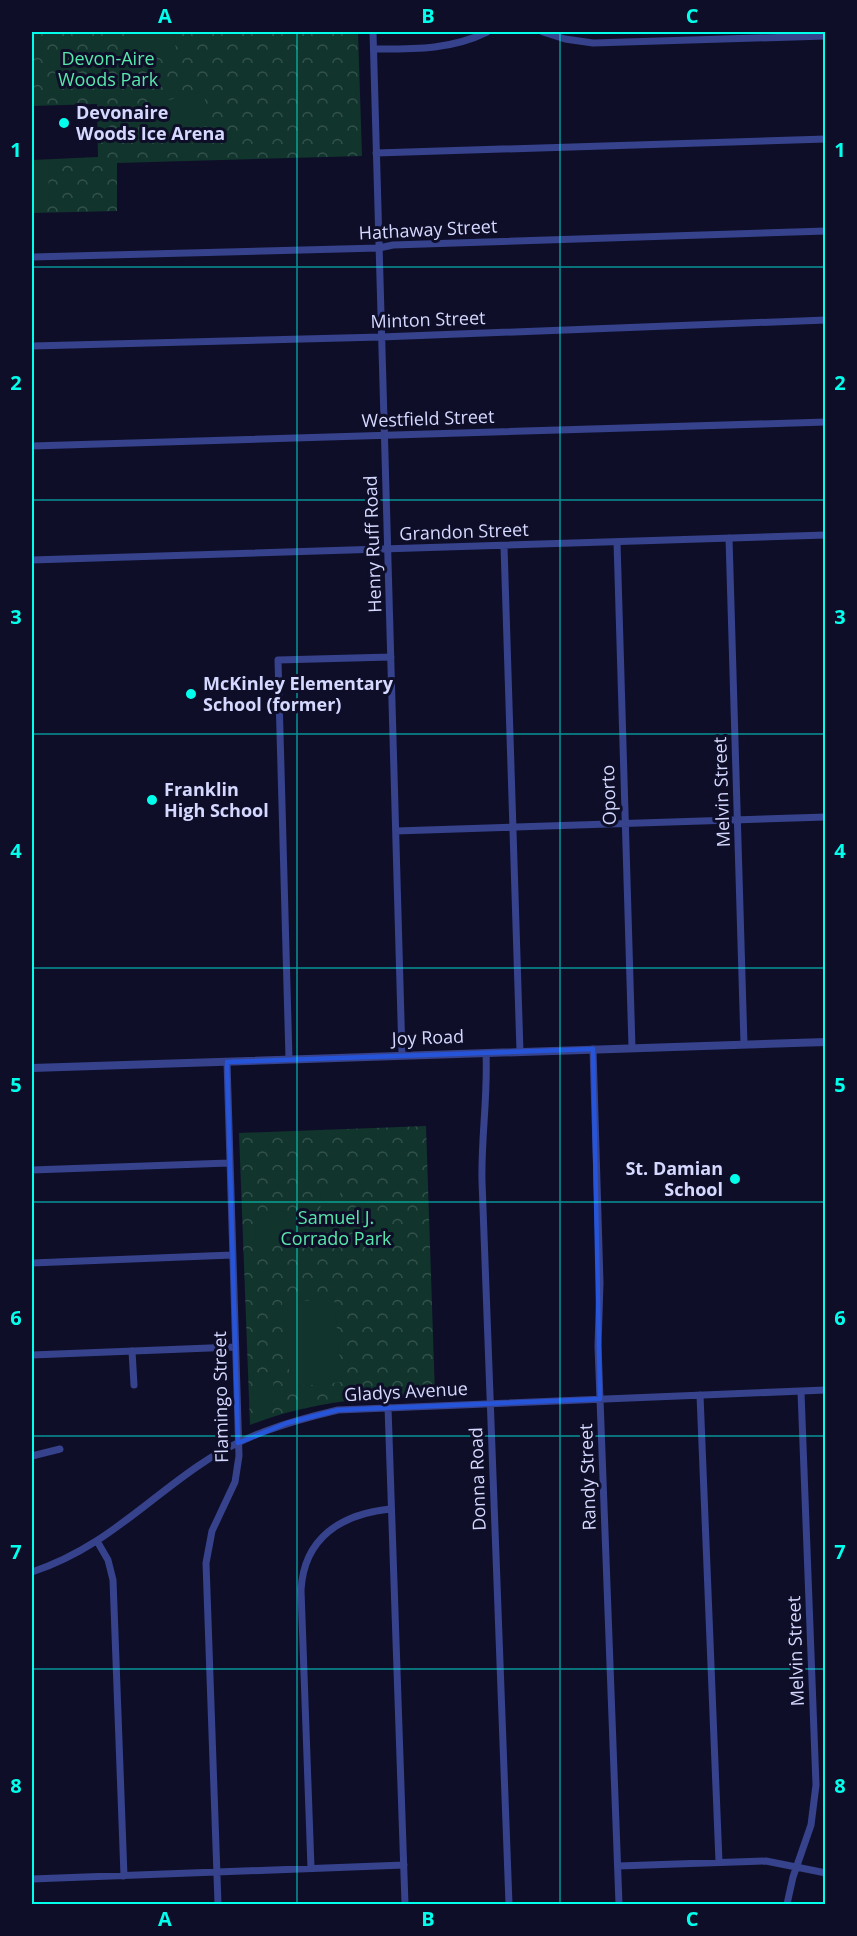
<svg xmlns="http://www.w3.org/2000/svg" width="857" height="1936" font-family="'Open Sans',sans-serif">
<defs>
<pattern id="park-crowns" width="20" height="18" patternUnits="userSpaceOnUse" patternTransform="scale(1.5)"><rect width="20" height="18" fill="#11342c"/><path d="M2 6a3 3 0 1 1 6 0M12 15a3 3 0 1 1 6 0" fill="none" stroke="#33514c"/></pattern>
</defs>
<rect width="100%" height="100%" fill="#0e0e29"/>
<path fill="url(#park-crowns)" d="M32,32H358L362,156L117,163V211L32,213V160L98,157L97,104L32,106Z
M426,1126L435,1395C370,1397 312,1401 250,1425L239,1133Z"/>
<path fill="#11342c" d="M125,32H174L176,53L125,54Z
M203,91C212,128 203,144 167,154L154,104Z
M48,160L49,201L32,202V161Z
M340,1186V1219L321,1220L320,1187Z
M306,1211L307,1239L256,1241L255,1213Z
M334,1298L342,1382L291,1387L282,1303Z
M273,1372L274,1404L254,1405L253,1373Z"/>
<g fill="none" stroke-linecap="round" stroke-linejoin="round">
<path stroke="#36428b" stroke-width="7" d="M373,32L402,1055
M543,32L565,39L593,43L826,36
M374,49C413,49 451,50 487,32
M376,153L826,139
M32,257L379,248L393,245L826,231
M32,346L381,337L826,320
M32,446L826,422
M729,538L744,1044
M617,542L632,1048
M504,546L520,1052
M32,560L826,535
M396,831L826,817
M593,1049L600,1283L598,1346L619,1904
M486,1053C488,1096 481,1138 482,1181L509,1904
M289,1059L278,660L391,657
M32,1170L229,1163
M32,1263L232,1255
M132,1351L134,1385
M32,1355L235,1347
M700,1395L719,1862
M388,1407L405,1904
M32,1456L60,1449
M97,1541L108,1560L113,1580L124,1876
M32,1572C101,1549 140,1506 198,1466C241,1436 287,1422 338,1410L826,1390
M618,1866L766,1861L826,1873
M311,1868L301,1590C304,1537 342,1514 390,1509
M32,1879L404,1865
M218,1904L206,1563L212,1531L235,1482L239,1456L227,1062
M787,1904L793,1877L811,1825L816,1785L801,1392"/>
<path stroke="#36428b" stroke-width="8" d="M32,1068L826,1042"/>
</g>
<path fill="none" stroke="#2655da" stroke-width="4.5" stroke-linejoin="round" d="M593,1049L600,1399L338,1410L287,1423L238,1443L227,1062Z"/>
<path fill="none" stroke="#02ffec" stroke-width="1.5" stroke-opacity="0.55" d="M297,32V1904M560,32V1904M32,267H826M32,500H826M32,734H826M32,968H826M32,1202H826M32,1436H826M32,1669H826"/>
<g fill="#02ffec" stroke="#0e0e29" stroke-width="2">
<circle cx="64" cy="123" r="6"/>
<circle cx="191" cy="694" r="6"/>
<circle cx="152" cy="800" r="6"/>
<circle cx="735" cy="1179" r="6"/>
</g>
<g text-anchor="middle" stroke-width="6" stroke-linejoin="round" paint-order="stroke">
<g font-size="18" fill="#59e8ab" stroke="#0e0e29">
<text x="108" y="65">Devon-Aire<tspan x="108" dy="21">Woods Park</tspan></text>
<text x="336" y="1224">Samuel J.<tspan x="336" dy="21">Corrado Park</tspan></text>
</g>
<g font-size="18" font-weight="bold" fill="#d6d9ff" stroke="#0e0e29" text-anchor="start">
<text x="76" y="119">Devonaire<tspan x="76" dy="21">Woods Ice Arena</tspan></text>
<text x="203" y="690">McKinley Elementary<tspan x="203" dy="21">School (former)</tspan></text>
<text x="164" y="796">Franklin<tspan x="164" dy="21">High School</tspan></text>
<text x="723" y="1175" text-anchor="end">St. Damian<tspan x="723" dy="21">School</tspan></text>
</g>
<g font-size="18" fill="#d6d9ff" stroke="#0e0e29">
<text transform="translate(428 230) rotate(-3)" y="6">Hathaway Street</text>
<text transform="translate(428 320) rotate(-2)" y="6">Minton Street</text>
<text transform="translate(428 419) rotate(-2)" y="6">Westfield Street</text>
<text transform="translate(464 532) rotate(-2)" y="6">Grandon Street</text>
<text transform="translate(373 544) rotate(-92)" y="6">Henry Ruff Road</text>
<text transform="translate(722 792) rotate(-92)" y="6">Melvin Street</text>
<text transform="translate(609 795) rotate(-92)" y="6">Oporto</text>
<text transform="translate(428 1038) rotate(-2)" y="6">Joy Road</text>
<text transform="translate(406 1392) rotate(-3)" y="6">Gladys Avenue</text>
<text transform="translate(221 1397) rotate(-91)" y="6">Flamingo Street</text>
<text transform="translate(588 1477) rotate(-92)" y="6">Randy Street</text>
<text transform="translate(478 1479) rotate(-92)" y="6">Donna Road</text>
<text transform="translate(796 1651) rotate(-92)" y="6">Melvin Street</text>
</g>
</g>
<rect width="857" height="1936" fill="none" stroke="#0e0e29" stroke-width="66"/>
<rect x="33" y="33" width="791" height="1870" fill="none" stroke="#02ffec" stroke-width="2"/>
<g font-size="20" text-anchor="middle" font-weight="bold" fill="#02ffec">
<text x="165" y="23">A</text>
<text x="428" y="23">B</text>
<text x="692" y="23">C</text>
<text x="16" y="157">1</text>
<text x="840" y="157">1</text>
<text x="16" y="390">2</text>
<text x="840" y="390">2</text>
<text x="16" y="624">3</text>
<text x="840" y="624">3</text>
<text x="16" y="858">4</text>
<text x="840" y="858">4</text>
<text x="16" y="1092">5</text>
<text x="840" y="1092">5</text>
<text x="16" y="1325">6</text>
<text x="840" y="1325">6</text>
<text x="16" y="1559">7</text>
<text x="840" y="1559">7</text>
<text x="16" y="1793">8</text>
<text x="840" y="1793">8</text>
<text x="165" y="1926">A</text>
<text x="428" y="1926">B</text>
<text x="692" y="1926">C</text>
</g>
</svg>
